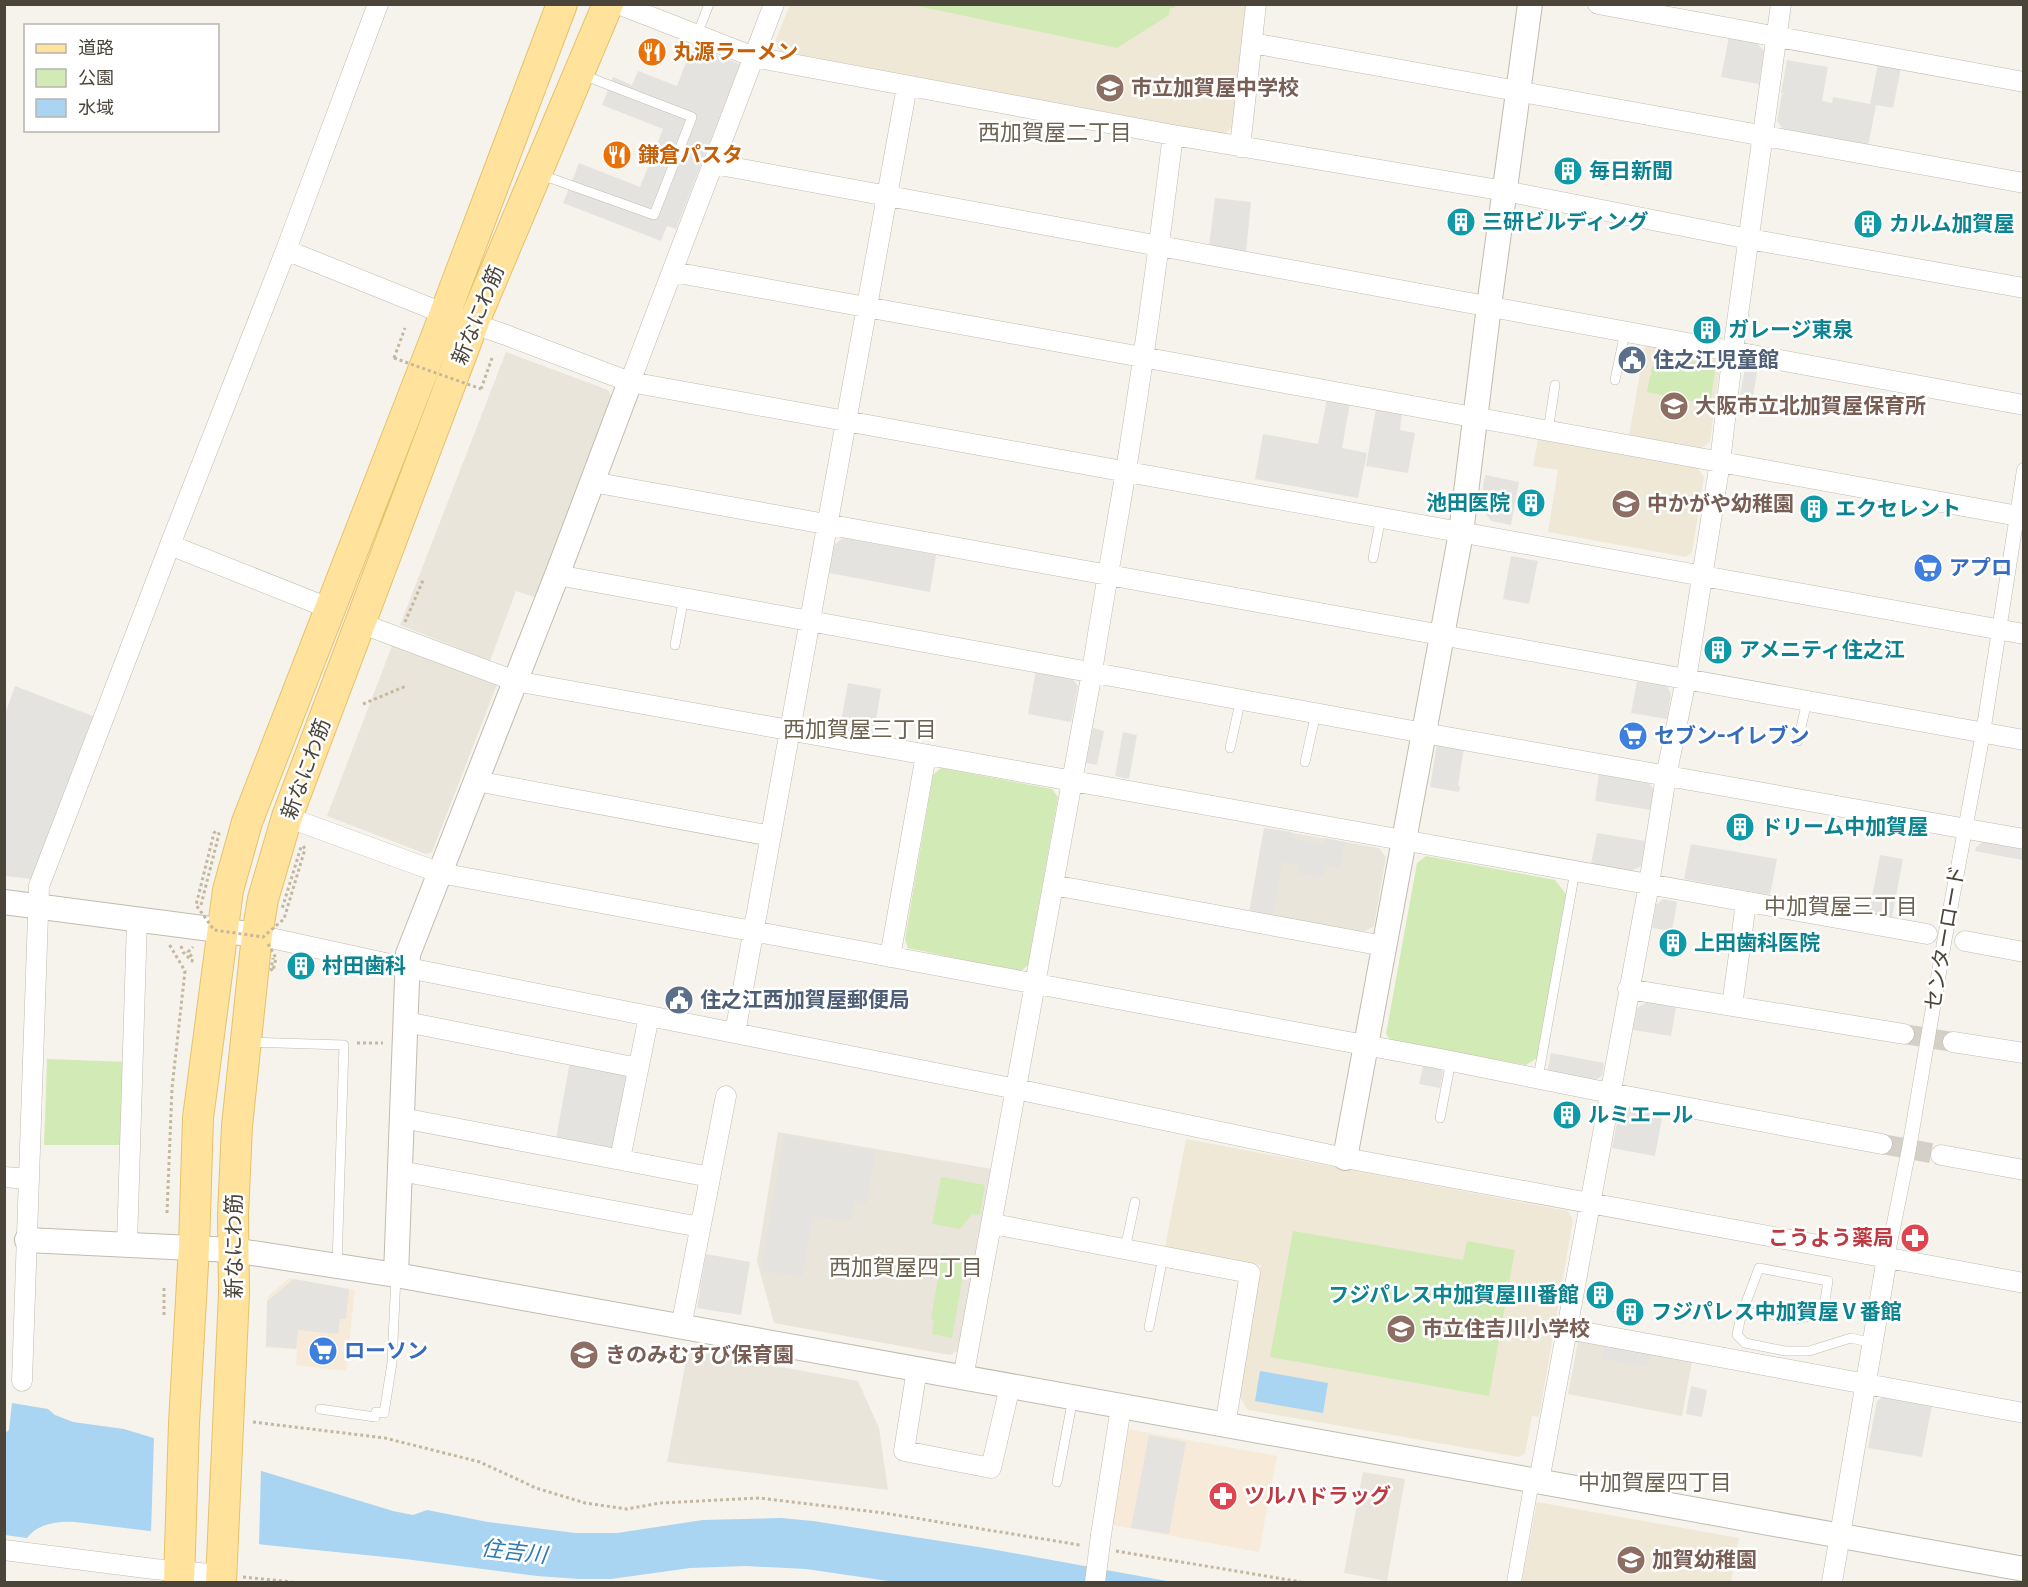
<svg xmlns="http://www.w3.org/2000/svg" width="2028" height="1587" font-family="'Fira Sans','Noto Sans JP',sans-serif">
<rect width="100%" height="100%" fill="#f6f3ec"/>
<path fill="#eae5da" d="M506,352L608,390L613,400L537,598L516,591L490,661L400,625Z
M393,643L498,682L432,852L426,854L327,816Z
M1264,828L1379,848L1386,857L1374,926L1363,932L1249,912Z
M778,1132L992,1169L961,1349L950,1355L774,1323L757,1261Z
M1578,1341L1692,1361L1682,1416L1568,1394Z
M688,1350L858,1381L879,1428L888,1490L667,1462Z
M1363,1472L1405,1479L1387,1581L1344,1573Z"/>
<path fill="#f7ead8" d="M289,1278L355,1290L346,1371L296,1365L297,1349L266,1348L268,1296Z
M1127,1429L1277,1456L1259,1552L1113,1525Z"/>
<path fill="#efe8d6" d="M790,5H1251L1235,125L1224,134L780,51L775,42Z
M1645,345L1712,357L1720,366L1710,442L1701,448L1629,436Z
M1538,439L1697,467L1704,477L1692,552L1686,557L1548,532L1558,470L1533,466Z
M1186,1139L1568,1211L1573,1220L1539,1417L1532,1416L1525,1453L1519,1457L1248,1410L1237,1393L1261,1265L1165,1247Z
M1537,1502L1739,1538L1731,1582H1522Z"/>
<path fill="#d2eab5" d="M913,5H1175V8H1170L1169,15L1117,48Z
M1658,354L1709,364L1715,370L1710,405L1647,392L1652,367H1656Z
M941,768L1052,789L1058,797L1028,965L1020,972L908,948L905,939L933,775Z
M1426,856L1555,880L1566,894L1537,1058L1526,1065L1391,1041L1386,1034L1417,863Z
M47,1059L131,1062L125,1145H44Z
M941,1177L985,1185L980,1215L972,1214L960,1229L932,1224Z
M1293,1231L1463,1260L1467,1241L1515,1250L1489,1396L1270,1357Z
M942,1254L966,1258L952,1338L932,1334L934,1320L931,1319Z"/>
<path fill="#e5e3e0" d="M1729,37L1756,42L1764,51L1759,84L1721,77Z
M692,46L740,64L676,229L667,226L661,241L563,203L579,163L640,187L663,129L602,105L613,77L632,85L638,71L677,86Z
M1787,60L1828,67L1822,101L1832,103L1833,97L1870,104L1878,64L1901,68L1893,108L1876,105L1868,146L1784,130L1777,121L1782,94H1785L1781,93Z
M1215,198L1251,202L1246,253L1209,246Z
M1746,364L1758,366L1753,397L1740,394Z
M1327,399L1350,403L1342,448L1367,453L1358,498L1255,479L1263,434L1318,444Z
M1376,408L1402,412L1400,430L1415,433L1408,473L1366,466Z
M1485,475L1519,482L1511,525L1491,521L1480,505Z
M843,538L936,555L930,592L829,573L834,545Z
M1511,556L1538,561L1529,604L1503,599Z
M1036,670L1071,677L1078,686L1071,722L1028,714Z
M1637,681L1667,686L1671,694L1667,719L1631,713Z
M848,683L881,689L874,733L840,727Z
M15,686L93,716L31,879L5,876V714Z
M1093,728L1104,731L1097,765L1086,763Z
M1123,732L1137,735L1129,779L1115,776Z
M1437,743L1464,748L1458,786H1460L1459,792L1430,787Z
M1599,774L1648,782L1654,790L1650,810L1595,801Z
M1264,828L1292,832L1291,838L1323,844L1325,838L1345,842L1340,867L1325,865L1323,877L1298,873L1299,865L1282,862L1273,915L1250,911Z
M1597,833L1645,841L1641,866L1631,871L1591,864Z
M1984,841L2023,848L2022,860L1975,851L1976,847Z
M1691,844L1777,859L1770,895L1684,879Z
M1880,855L1903,859L1892,917L1869,913Z
M1663,899L1677,902L1672,931L1652,928L1656,905Z
M1647,1002L1676,1007L1671,1036L1633,1030L1637,1008Z
M1551,1053L1604,1063L1602,1076L1593,1081L1547,1073Z
M570,1061L632,1073L617,1150L556,1139Z
M1423,1066L1441,1069L1443,1072L1440,1088L1419,1084Z
M1628,1106L1663,1112L1655,1156L1612,1148L1619,1112Z
M784,1135L876,1151L866,1204L854,1202L851,1222L813,1216L802,1277L761,1270Z
M706,1254L750,1262L741,1315L697,1308Z
M294,1279L349,1289L346,1319H340L338,1334L298,1330L296,1349L266,1346L267,1301Z
M1605,1345L1651,1354L1648,1367L1602,1359Z
M1691,1386L1707,1390L1702,1417L1686,1414Z
M1883,1397L1932,1406L1922,1457L1868,1448L1877,1401Z
M1149,1435L1186,1442L1169,1534L1131,1528Z"/>
<path fill="#a9d4f2" d="M1260,1371L1328,1383L1323,1413L1255,1401Z
M12,1403L48,1409L55,1415L73,1422L124,1429L393,1511L413,1515L427,1510L488,1522L575,1533H617L703,1520L781,1518L813,1521L991,1549L1172,1582H895L806,1569L746,1566L690,1568L611,1579H579L537,1576L405,1559L266,1545L75,1522C59,1521 38,1523 27,1538L5,1535L6,1453L5,1451V1433L9,1430Z"/>
<path fill="#f6f3ec" d="M154,1436L261,1468L259,1547L151,1534Z"/>
<g fill="none" stroke-linecap="round" stroke-linejoin="round">
<path stroke="#d4d0c8" stroke-width="20" stroke-dasharray="20 10" stroke-linecap="butt" d="M1904,1034L1953,1042
M1882,1144L1941,1155"/>
<g stroke="#c2bbae" stroke-width="10">
<path id="service" d="M697,35L709,4
M539,174L654,215L692,117L583,75
M1615,380L1625,332
M1548,431L1555,385
M1373,558L1381,517
M675,645L684,597
M1798,741L1807,701
M1230,748L1241,698
M1305,762L1316,713
M250,1042L344,1045L337,1265
M1538,1078L1575,871
M1440,1118L1451,1061
M1125,1249L1135,1202
M1741,1316L1760,1312L1795,1319L1823,1313L1828,1281L1759,1268L1741,1316L1737,1335L1745,1343L1785,1351H1809L1851,1338L1872,1343
M1149,1327L1163,1257
M320,1409L375,1417L376,1412L384,1413L392,1363L396,1275
M1057,1482L1073,1398"/>
</g>
<g stroke="#c2bbae" stroke-width="15">
<path id="pedestrian" d="M1887,1258L1909,1149L1945,937L1983,733L2024,470
M1514,1582L1532,1481"/>
</g>
<g stroke="#c2bbae" stroke-width="21">
<path id="minor" d="M618,4L754,57L1173,135L1505,191L1749,239L2024,288
M1598,4L2024,82
M1252,43L2024,183
M1240,147L1256,4
M714,164L2024,405
M286,250L445,314L506,335L630,382C1094,468 1559,549 2024,634
M673,272L2024,517
M630,382L774,4
M592,482L2024,740
M170,545L331,609
M557,575L1424,733L2024,839
M360,623L515,681L1927,934
M476,781L771,836
M287,817L440,873L1451,1061L1610,1093L1882,1144
M1053,885L1384,946
M257,935L408,968L1016,1089L1345,1158L2024,1283
M1965,941L2024,952
M890,957L926,755
M1628,989L1904,1034
M1732,1006L1746,903
M406,1022L638,1068
M735,1033L907,86
M1953,1042L2024,1053
M402,1118L710,1177
M1941,1155L2024,1170
M620,1159L649,1016
M400,1171L700,1227
M4,1177L29,1179
M993,1224L1250,1273L1225,1426
M127,1244L137,920
M681,1327L726,1096
M1567,1329L2024,1413
M917,1369L904,1451L991,1468L1010,1386
M963,1378L1092,672C1102,605 1115,537 1126,470C1144,359 1159,247 1173,135
M22,1381L39,886L170,545L286,250L378,4
M1539,1481L1649,884L1666,776L1686,680L1720,462L1733,351L1781,4
M1101,1535L1121,1407
M4,1550L154,1569L221,1575
M1832,1582L1887,1258"/>
</g>
<g stroke="#c2bbae" stroke-width="26">
<path id="tertiary" d="M4,902L257,935
M1345,1158L1461,533L1489,306L1530,4
M27,1240L233,1250L396,1275L2024,1569
M396,1275L408,954L557,575L630,382"/>
</g>
<g stroke="#e6c16a" stroke-width="32">
<path id="primary" d="M179,1582L184,1423L194,1247L198,1118L228,890L247,822L438,332L562,4
M221,1582L234,1293L233,1215L237,1126L257,935L263,899L287,817L473,324L608,4"/>
</g>
<path stroke="#c4b79f" stroke-width="3" stroke-dasharray="3 3" stroke-linecap="butt" d="M394,358L405,328
M481,389L492,358
M405,622L424,578
M363,704L406,686
M181,946L183,952L192,961L193,958L188,952L193,947
M357,1043H383
M167,1213L172,1088L185,971L169,944
M164,1315V1286
M253,1422L385,1438L480,1462L536,1488L585,1503L627,1509L660,1503L759,1498L884,1513L1080,1545
M1116,1551L1301,1582
M243,1577L292,1582"/>
<use href="#service" stroke="#fff" stroke-width="9"/>
<use href="#pedestrian" stroke="#fff" stroke-width="14"/>
<use href="#minor" stroke="#fff" stroke-width="20"/>
<use href="#tertiary" stroke="#fff" stroke-width="24"/>
<use href="#primary" stroke="#ffe39c" stroke-width="30"/>
<g stroke="#c2bbae" stroke-width="21" stroke-linecap="butt">
<path id="minor-bridge" d="M1095,1582L1101,1535"/>
</g>
<path stroke="#c4b79f" stroke-width="3" stroke-dasharray="3 3" stroke-linecap="butt" d="M394,358L481,389
M201,905L219,834L216,831L214,833L196,905L214,930L263,937L284,919L305,849L303,846L301,847L282,909
M268,944L276,958L273,971L271,969L273,958"/>
<use href="#minor-bridge" stroke="#fff" stroke-width="20"/>
</g>
<defs>
<g id="restaurant-disc" transform="scale(1.5)"><circle r="9.5" fill="#e8710a" stroke="#fff"/><path d="M-5-6h1v4h1v-4h1v4h1v-4h1v5L-1.5 .5V6h-2V.5L-5-1ZM5-6V6H3V1.5H1.5Q1.5-4 5-6Z" fill="#fff"/></g>
<g id="school-disc" transform="scale(1.5)"><circle r="9.5" fill="#8d6e63" stroke="#fff"/><path d="M0-5L7-2L0 1L-7-2ZM-4 1L0 2.5L4 1V4Q0 6-4 4Z" fill="#fff"/></g>
<g id="building-disc" transform="scale(1.5)"><circle r="9.5" fill="#0f9aa8" stroke="#fff"/><path d="M-4-6H4V6H1V3H-1V6H-4ZM-2.5-4.3h1.7v1.8h-1.7ZM.8-4.3h1.7v1.8H.8ZM-2.5-1h1.7V.8h-1.7ZM.8-1h1.7V.8H.8Z" fill="#fff"/></g>
<g id="civic-disc" transform="scale(1.5)"><circle r="9.5" fill="#5c6f8a" stroke="#fff"/><path d="M-.6-6.5H3V-4.5H.6V-3L4-1V1h2V6H-6V1h2V-1L-.6-3ZM-1.2 2.5V6h2.4V2.5Z" fill="#fff"/></g>
<g id="supermarket-disc" transform="scale(1.5)"><circle r="9.5" fill="#3f7fe0" stroke="#fff"/><path d="M-6-5.5h2.5l.6 2H6L4.5 2H-2.5L-4.4-4H-6ZM-1.5 3.2a1.3 1.3 0 1 0 .1 0ZM3 3.2a1.3 1.3 0 1 0 .1 0Z" fill="#fff"/></g>
<g id="pharmacy-disc" transform="scale(1.5)"><circle r="9.5" fill="#e0444e" stroke="#fff"/><path d="M-2-6h4v4h4v4h-4v4h-4v-4h-4v-4h4Z" fill="#fff"/></g>
</defs>
<g fill-rule="evenodd">
<use href="#restaurant-disc" x="652" y="52"/>
<use href="#school-disc" x="1110" y="88"/>
<use href="#restaurant-disc" x="617" y="155"/>
<use href="#building-disc" x="1568" y="171"/>
<use href="#building-disc" x="1461" y="222"/>
<use href="#building-disc" x="1868" y="224"/>
<use href="#building-disc" x="1707" y="330"/>
<use href="#civic-disc" x="1632" y="360"/>
<use href="#school-disc" x="1674" y="406"/>
<use href="#building-disc" x="1531" y="503"/>
<use href="#school-disc" x="1626" y="504"/>
<use href="#building-disc" x="1814" y="509"/>
<use href="#supermarket-disc" x="1928" y="568"/>
<use href="#building-disc" x="1718" y="650"/>
<use href="#supermarket-disc" x="1633" y="736"/>
<use href="#building-disc" x="1740" y="827"/>
<use href="#building-disc" x="1673" y="943"/>
<use href="#building-disc" x="301" y="966"/>
<use href="#civic-disc" x="679" y="1000"/>
<use href="#building-disc" x="1567" y="1115"/>
<use href="#pharmacy-disc" x="1915" y="1238"/>
<use href="#building-disc" x="1600" y="1295"/>
<use href="#building-disc" x="1630" y="1312"/>
<use href="#school-disc" x="1401" y="1329"/>
<use href="#supermarket-disc" x="323" y="1351"/>
<use href="#school-disc" x="584" y="1355"/>
<use href="#pharmacy-disc" x="1223" y="1496"/>
<use href="#school-disc" x="1631" y="1560"/>
</g>
<g text-anchor="middle" stroke-width="5" stroke-linejoin="round" paint-order="stroke">
<g font-size="21" font-weight="bold" fill="#c56008" stroke="#fff" text-anchor="start">
<text x="673" y="59">丸源ラーメン</text>
<text x="638" y="162">鎌倉パスタ</text>
</g>
<g font-size="21" font-weight="bold" fill="#785e54" stroke="#fff" text-anchor="start">
<text x="1131" y="95">市立加賀屋中学校</text>
<text x="1695" y="413">大阪市立北加賀屋保育所</text>
<text x="1647" y="511">中かがや幼稚園</text>
<text x="1422" y="1336">市立住吉川小学校</text>
<text x="605" y="1362">きのみむすび保育園</text>
<text x="1652" y="1567">加賀幼稚園</text>
</g>
<g font-size="21" font-weight="bold" fill="#0d838f" stroke="#fff" text-anchor="start">
<text x="1589" y="178">毎日新聞</text>
<text x="1482" y="229">三研ビルディング</text>
<text x="1889" y="231">カルム加賀屋</text>
<text x="1728" y="337">ガレージ東泉</text>
<text x="1510" y="510" text-anchor="end">池田医院</text>
<text x="1835" y="516">エクセレント</text>
<text x="1739" y="657">アメニティ住之江</text>
<text x="1761" y="834">ドリーム中加賀屋</text>
<text x="1694" y="950">上田歯科医院</text>
<text x="322" y="973">村田歯科</text>
<text x="1588" y="1122">ルミエール</text>
<text x="1579" y="1302" text-anchor="end">フジパレス中加賀屋Ⅲ番館</text>
<text x="1651" y="1319">フジパレス中加賀屋Ⅴ番館</text>
</g>
<g font-size="21" fill="#4b4439" stroke="#fff">
<text transform="translate(478 315) rotate(-68)" y="7">新なにわ筋</text>
<text transform="translate(306 769) rotate(-70)" y="7">新なにわ筋</text>
<text transform="translate(1945 938) rotate(-80)" y="7">センターロード</text>
<text transform="translate(234 1246) rotate(-90)" y="7">新なにわ筋</text>
</g>
<g font-size="21" font-weight="bold" fill="#4e5e75" stroke="#fff" text-anchor="start">
<text x="1653" y="367">住之江児童館</text>
<text x="700" y="1007">住之江西加賀屋郵便局</text>
</g>
<g font-size="21" font-weight="bold" fill="#366cbe" stroke="#fff" text-anchor="start">
<text x="1949" y="575">アプロ</text>
<text x="1654" y="743">セブン-イレブン</text>
<text x="344" y="1358">ローソン</text>
</g>
<g font-size="21" font-weight="bold" fill="#be3a42" stroke="#fff" text-anchor="end">
<text x="1894" y="1245">こうよう薬局</text>
<text x="1244" y="1503" text-anchor="start">ツルハドラッグ</text>
</g>
<g font-size="22" fill="#6e6250" stroke="#fff">
<text x="1055" y="140">西加賀屋二丁目</text>
<text x="860" y="737">西加賀屋三丁目</text>
<text x="1841" y="914">中加賀屋三丁目</text>
<text x="906" y="1275">西加賀屋四丁目</text>
<text x="1655" y="1490">中加賀屋四丁目</text>
</g>
<g font-size="22" font-style="italic" fill="#2e7ab2" stroke="#fff">
<text transform="translate(514 1551) rotate(7)" y="8">住吉川</text>
</g>
</g>
<rect width="2028" height="1587" fill="none" stroke="#4b4439" stroke-width="12"/>
<rect x="24" y="24" width="195" height="108" fill="#ffffff" stroke="#b7b4b0" stroke-width="1.5"/>
<rect x="36" y="44" width="30" height="9" fill="#ffe39c" stroke="#b7b4b0" stroke-width="1.5"/>
<text x="78" y="54" font-size="18" fill="#4b4439">道路</text>
<rect x="36" y="69" width="30" height="18" fill="#d2eab5" stroke="#b7b4b0" stroke-width="1.5"/>
<text x="78" y="84" font-size="18" fill="#4b4439">公園</text>
<rect x="36" y="99" width="30" height="18" fill="#a9d4f2" stroke="#b7b4b0" stroke-width="1.5"/>
<text x="78" y="114" font-size="18" fill="#4b4439">水域</text>
</svg>
